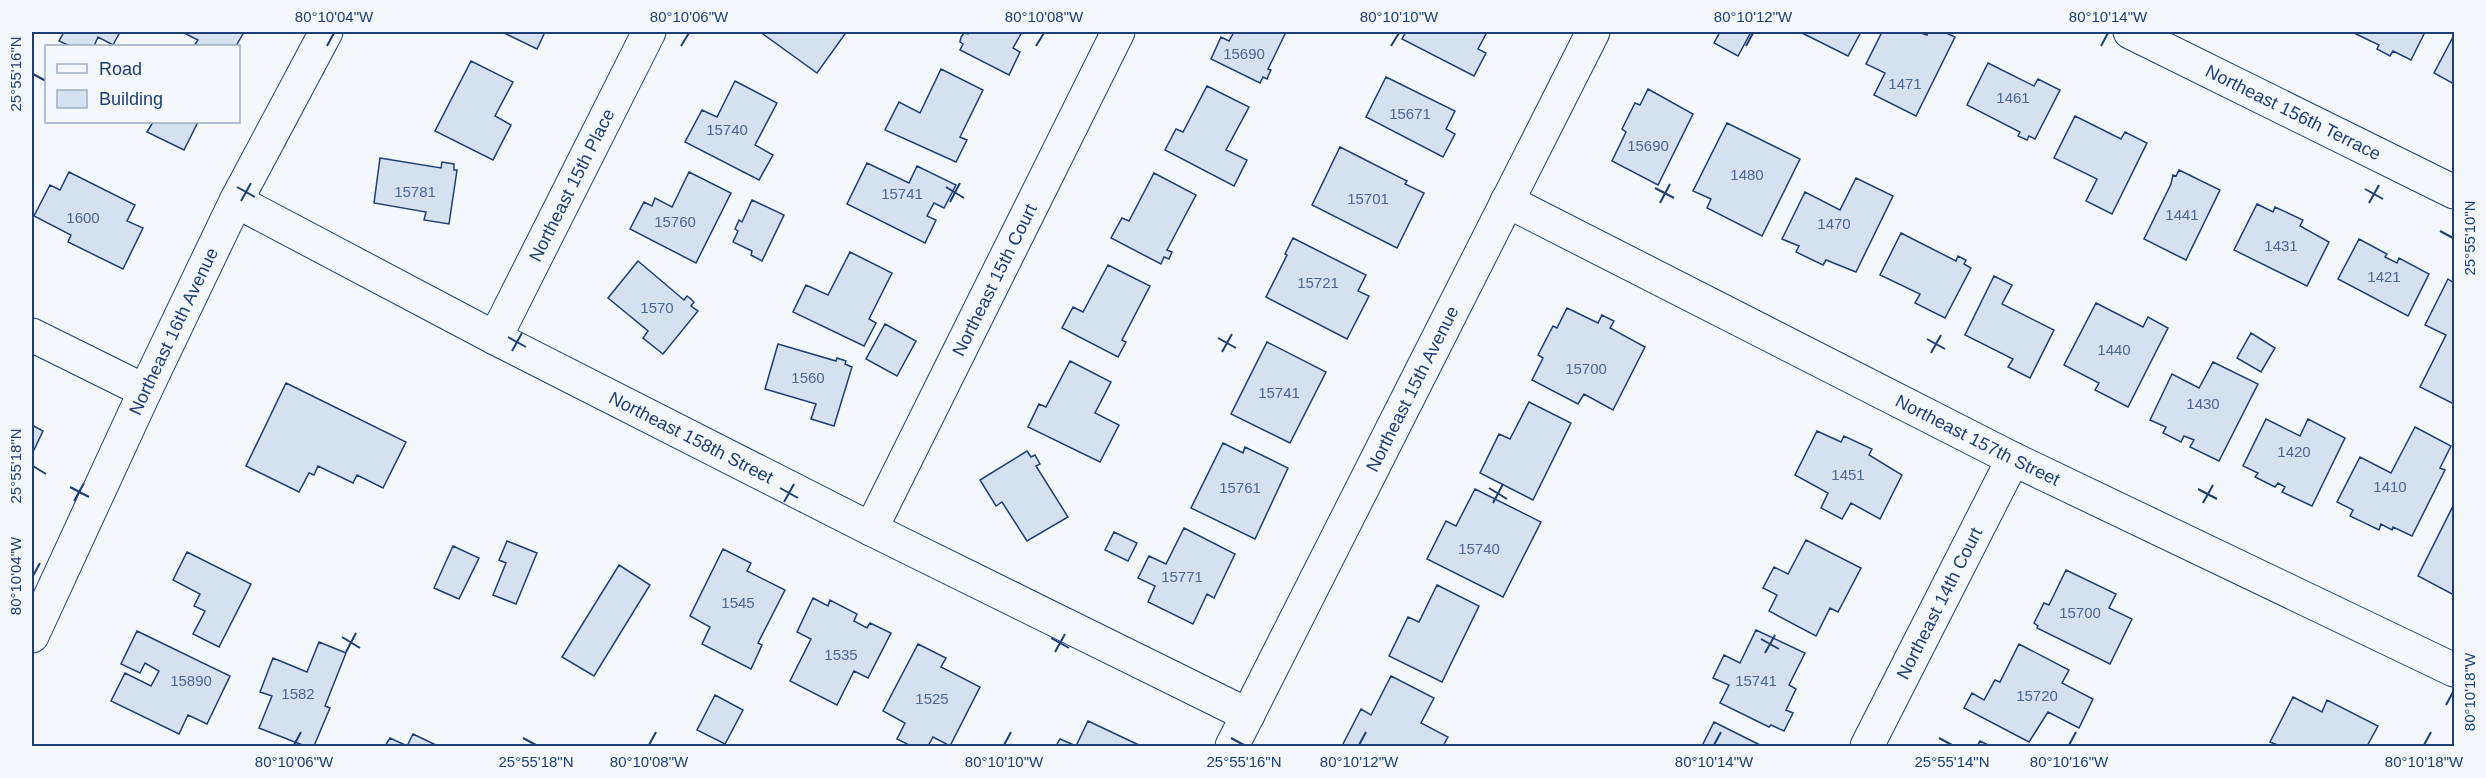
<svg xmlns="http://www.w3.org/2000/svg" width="2486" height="778" font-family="Arial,sans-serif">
<rect width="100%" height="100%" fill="#f4f7fb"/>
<path fill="#d5e0f0" stroke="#1d3f73" stroke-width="1.5" d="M64,32H120L113,45L98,37L94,46H70L59,41Z
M182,32H244L236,46H194L198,40Z
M502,32H545L537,49Z
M760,32H841L845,34L817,73Z
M969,32H1022L1013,48L1020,52L1009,75L960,50L963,44L960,42L961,37L964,33L968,34Z
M1234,32H1286L1268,69L1271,70L1269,74L1267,79L1263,77L1260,83L1211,59L1221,37L1229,41Z
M1406,32H1487L1478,49L1486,53L1474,76L1402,39Z
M1720,32H1751L1738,56L1714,43Z
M1800,32H1861L1848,56Z
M1882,32H1918L1927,35L1928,32H1944L1955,37L1916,116L1874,95L1885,73L1866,64Z
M2352,32H2425L2411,60L2393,51L2390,56L2377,49L2379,45Z
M2453,37L2454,38V84L2434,73Z
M471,61L513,82L495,116L511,125L493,160L435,131Z
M1988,63L2034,86L2038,79L2060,90L2035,139L2029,136L2027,140L2018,136L2020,132L1967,105Z
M941,69L983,90L960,137L967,140L956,162L885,130L899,102L920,113Z
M1386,77L1455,111L1446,129L1455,134L1443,157L1366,117Z
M735,81L777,103L755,145L773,155L759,180L685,142L702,110L717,117Z
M1207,86L1249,107L1226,150L1247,160L1234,186L1165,150L1176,129L1183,132Z
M1648,89L1693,114L1658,185L1612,161L1626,132L1622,129L1635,103L1640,105Z
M2075,116L2121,139L2125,132L2147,143L2112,214L2086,201L2097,179L2054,158Z
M153,122H198L184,150L147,132Z
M1727,123L1800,159L1762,236L1707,208L1711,199L1693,191Z
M1340,147L1407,181L1405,184L1424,193L1397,248L1312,205Z
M380,158L441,168L442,162L454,164V170H457L449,224L424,220L426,212L374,203Z
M867,163L909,183L917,166L956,185L944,208L934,203L927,216L936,220L925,243L847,204Z
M2179,170L2220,190L2186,260L2144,239L2171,184L2173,175L2176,176Z
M69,172L135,205L127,221L143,228L123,269L68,242L71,235L34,216L50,185L60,190Z
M689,172L731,193L696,263L630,229L644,202L652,206L655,198L672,207Z
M1154,173L1196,195L1167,250L1172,252L1169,259L1164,257L1161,264L1111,238L1122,218L1129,221Z
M1856,178L1893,196L1856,272L1826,260L1823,265L1796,252L1799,246L1782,239L1805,192L1840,210Z
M752,200L784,215L762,261L751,255L752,251L733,242L738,231L735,229L739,220L742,222Z
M2257,204L2273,212L2275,207L2303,220L2300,226L2329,242L2307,286L2234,250Z
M1901,233L1956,261L1958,256L1966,260L1964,264L1971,268L1945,318L1915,303L1920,294L1880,275Z
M1293,238L1366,275L1358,291L1369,296L1347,339L1266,297L1287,255L1285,254Z
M2359,239L2387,254L2385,257L2397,263L2399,258L2429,274L2408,316L2338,279Z
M850,252L892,273L869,319L876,323L864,346L793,312L806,285L828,295Z
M638,261L684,300L687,296L691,299L694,302L691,306L698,311L663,354L643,338L648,331L608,298Z
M1108,265L1150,286L1122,340L1126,342L1118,357L1062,328L1073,307L1083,312Z
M1994,276L2012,285L2002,304L2054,330L2030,378L2008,367L2013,359L1965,335Z
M2448,279L2454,283V404L2420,387L2446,335L2425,325Z
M2096,303L2143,327L2148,317L2168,328L2128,407L2095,390L2099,383L2064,365Z
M1567,308L1598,323L1602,315L1614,321L1610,328L1645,347L1613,410L1584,394L1578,404L1532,380L1543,358L1538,355L1553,326L1557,328Z
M885,324L916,341L897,376L866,359Z
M2251,333L2275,348L2261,372L2237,358Z
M1267,342L1326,372L1290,443L1231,414Z
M778,344L836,361L837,358L846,361L845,364L852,367L834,426L811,419L816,404L765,389Z
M1070,361L1111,382L1095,413L1119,425L1100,462L1028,427L1039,404L1046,407Z
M2213,362L2258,384L2219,461L2190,447L2194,440L2184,436L2181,442L2163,433L2166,427L2150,420L2172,374L2199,388Z
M286,383L406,442L383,488L357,475L353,483L318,466L314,475L309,473L299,492L246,466Z
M1529,402L1571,423L1533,500L1480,473L1499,434L1510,439Z
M2266,419L2300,436L2308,419L2345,438L2312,506L2282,492L2285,487L2278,483L2275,487L2255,477L2258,473L2243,466Z
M32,425L43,431L32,454Z
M2415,427L2451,446L2440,468L2445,470L2412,536L2393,527L2392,530L2381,524L2379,530L2350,516L2353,510L2337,502L2360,457L2391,473Z
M1817,431L1841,442L1844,436L1872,449L1869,455L1902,475L1880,519L1851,503L1842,519L1821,508L1828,493L1795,475Z
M1223,443L1243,453L1245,447L1288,468L1255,539L1191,508Z
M1027,451L1031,457L1035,455L1040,464L1036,466L1068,517L1027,541L1002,502L996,506L980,480Z
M1475,489L1541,522L1503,597L1427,559L1446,521L1456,526Z
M2454,504V595L2418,576Z
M1184,528L1235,554L1214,598L1207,594L1193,624L1148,602L1155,586L1138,578L1149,556L1166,564Z
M1114,532L1137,543L1128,561L1105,550Z
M1806,540L1861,568L1838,612L1830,608L1816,636L1769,611L1777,595L1763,588L1774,567L1788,574Z
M507,541L537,553L516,604L493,595L506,563L499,560Z
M453,546L479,558L459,599L434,588Z
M723,549L751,563L747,571L785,590L758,643L762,645L751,669L702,644L710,627L690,616Z
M187,552L251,584L219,647L193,634L205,611L194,606L200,594L173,580Z
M619,565L650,585L594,676L562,657Z
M2066,570L2116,594L2109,608L2132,619L2110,664L2037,628L2038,626L2034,623L2044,603L2049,605Z
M1437,585L1479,606L1442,682L1389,656L1408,617L1419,622Z
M813,598L828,606L830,600L857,614L854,621L867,628L870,623L891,633L868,678L854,671L837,705L790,681L811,639L797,632Z
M1756,630L1805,653L1789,685L1796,689L1786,710L1793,713L1784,731L1771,725L1769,727L1720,703L1729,685L1713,678L1724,655L1740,663Z
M137,631L230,676L207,724L188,715L179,734L111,701L125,673L151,686L159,671L145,663L140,673L121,664Z
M319,642L346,653L325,706L330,708L314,746H305L259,728L272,696L260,692L273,658L307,672Z
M918,644L946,658L941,667L980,687L950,746L933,737L928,746H911L897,739L905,723L883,711Z
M2019,644L2069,670L2062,683L2093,699L2079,728L2048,712L2029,742L1964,708L1972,693L1984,700L1995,680L2000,682Z
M1391,676L1434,698L1421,723L1448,737L1443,746H1342L1361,709L1371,715Z
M715,695L743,710L725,744L697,730Z
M2293,697L2322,712L2327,700L2378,726L2367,746H2280L2270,742Z
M1088,721L1141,746H1056L1060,739L1076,746Z
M1714,722L1762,746H1702Z
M413,734L438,746H385L390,738L407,746Z
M1980,741L1990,746H1977Z"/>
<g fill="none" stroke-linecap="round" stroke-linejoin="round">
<g stroke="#1d3f73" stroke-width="35">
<g id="minor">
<path id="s1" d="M2130,32L2454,192"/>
<path id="s2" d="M236,201L495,338L871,529L1248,715"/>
<path id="s3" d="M1507,201L2013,459L2454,670"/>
<path d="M32,335L145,391"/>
<path id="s4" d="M495,338L649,32"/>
<path id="s5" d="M871,529L1118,32"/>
<path id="s6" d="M1232,746L1593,32"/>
<path id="s7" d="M1867,746L2013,459"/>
</g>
</g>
<g stroke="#1d3f73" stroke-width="35">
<g id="tertiary">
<path id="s8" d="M32,636L145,391L236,201L326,32"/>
</g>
</g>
<use href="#minor" stroke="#f4f7fb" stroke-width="33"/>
<use href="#tertiary" stroke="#f4f7fb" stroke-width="33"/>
</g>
<path fill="none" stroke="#1d3f73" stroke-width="2" d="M327,46L334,33M681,46L689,33M1036,46L1044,33M1391,46L1399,33M1746,46L1753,33M2101,46L2108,33M33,74L46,81M237,187L255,197M946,187L964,198M1655,188L1674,198M2365,189L2383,199M241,201L251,183M950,202L960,183M1660,203L1670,184M2369,203L2379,185M2440,231L2453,238M508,337L526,347M1218,338L1236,348M1927,339L1945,349M512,351L522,333M1222,352L1232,334M1931,353L1941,335M33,466L46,474M70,487L89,497M780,488L798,498M1489,488L1507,499M2198,489L2217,499M74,501L84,483M784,502L794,484M1493,503L1503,484M2203,503L2213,485M33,576L40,563M342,637L360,648M1051,638L1069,648M1761,639L1779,649M346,652L356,633M1055,652L1065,634M1765,653L1775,635M2446,705L2453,692M523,738L536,745M1231,738L1244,745M1939,738L1952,745M294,745L301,732M649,745L656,732M1004,745L1011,732M1359,745L1366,732M1714,745L1721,732M2069,745L2076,732M2424,745L2431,732"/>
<g text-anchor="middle" stroke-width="4.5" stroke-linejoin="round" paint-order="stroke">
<g font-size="15" fill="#4b6792">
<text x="1244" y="59">15690</text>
<text x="1905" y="89">1471</text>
<text x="2013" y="103">1461</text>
<text x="1410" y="119">15671</text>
<text x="727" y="135">15740</text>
<text x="1648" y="151">15690</text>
<text x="1747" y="180">1480</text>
<text x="415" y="197">15781</text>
<text x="902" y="199">15741</text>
<text x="1368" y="204">15701</text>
<text x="2182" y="220">1441</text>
<text x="83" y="223">1600</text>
<text x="675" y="227">15760</text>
<text x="1834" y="229">1470</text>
<text x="2281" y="251">1431</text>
<text x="2384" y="282">1421</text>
<text x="1318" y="288">15721</text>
<text x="657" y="313">1570</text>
<text x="2114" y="355">1440</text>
<text x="1586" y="374">15700</text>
<text x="808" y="383">1560</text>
<text x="1279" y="398">15741</text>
<text x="2203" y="409">1430</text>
<text x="2294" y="457">1420</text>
<text x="1848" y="480">1451</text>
<text x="2390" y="492">1410</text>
<text x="1240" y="493">15761</text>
<text x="1479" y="554">15740</text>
<text x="1182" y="582">15771</text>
<text x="738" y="608">1545</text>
<text x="2080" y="618">15700</text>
<text x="841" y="660">1535</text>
<text x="191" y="686">15890</text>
<text x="1756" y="686">15741</text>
<text x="298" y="699">1582</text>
<text x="2037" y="701">15720</text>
<text x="932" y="704">1525</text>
</g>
<g font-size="18" fill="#1d3f73" stroke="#f4f7fb">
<text dy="6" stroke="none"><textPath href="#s1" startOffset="182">Northeast 156th Terrace</textPath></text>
<text dy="6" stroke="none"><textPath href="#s4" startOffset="171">Northeast 15th Place</textPath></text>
<text dy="6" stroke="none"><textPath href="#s5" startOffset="278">Northeast 15th Court</textPath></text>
<text dy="6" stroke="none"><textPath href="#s8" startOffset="336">Northeast 16th Avenue</textPath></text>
<text dy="6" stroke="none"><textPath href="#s6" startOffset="400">Northeast 15th Avenue</textPath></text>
<text dy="6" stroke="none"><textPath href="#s2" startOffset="513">Northeast 158th Street</textPath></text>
<text dy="6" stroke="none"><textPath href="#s3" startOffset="528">Northeast 157th Street</textPath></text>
<text dy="6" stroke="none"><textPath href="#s7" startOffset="160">Northeast 14th Court</textPath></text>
</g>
</g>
<rect width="2486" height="778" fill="none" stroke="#f4f7fb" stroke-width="66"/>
<rect x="45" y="45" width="195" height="78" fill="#f4f7fb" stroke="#9eadc5" stroke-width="1.5"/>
<rect x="57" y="64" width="30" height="9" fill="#f4f7fb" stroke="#9eadc5" stroke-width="1.5"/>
<text x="99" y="75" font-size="18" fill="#1d3f73">Road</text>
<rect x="57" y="90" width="30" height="18" fill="#d5e0f0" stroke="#9eadc5" stroke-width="1.5"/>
<text x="99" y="105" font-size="18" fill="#1d3f73">Building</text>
<rect x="33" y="33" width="2420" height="712" fill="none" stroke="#1d3f73" stroke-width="2"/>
<g font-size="15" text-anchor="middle" fill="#1d3f73">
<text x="334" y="22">80°10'04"W</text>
<text x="689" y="22">80°10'06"W</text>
<text x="1044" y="22">80°10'08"W</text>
<text x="1399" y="22">80°10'10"W</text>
<text x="1753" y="22">80°10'12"W</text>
<text x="2108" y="22">80°10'14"W</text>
<text transform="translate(16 74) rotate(-90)" y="5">25°55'16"N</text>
<text transform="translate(2470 238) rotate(-90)" y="5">25°55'10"N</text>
<text transform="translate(16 466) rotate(-90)" y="5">25°55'18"N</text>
<text transform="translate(16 576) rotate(-90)" y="5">80°10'04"W</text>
<text transform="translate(2470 692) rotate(-90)" y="5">80°10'18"W</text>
<text x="294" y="767">80°10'06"W</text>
<text x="536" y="767">25°55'18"N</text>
<text x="649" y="767">80°10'08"W</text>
<text x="1004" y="767">80°10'10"W</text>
<text x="1244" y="767">25°55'16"N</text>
<text x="1359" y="767">80°10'12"W</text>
<text x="1714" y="767">80°10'14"W</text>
<text x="1952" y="767">25°55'14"N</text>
<text x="2069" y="767">80°10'16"W</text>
<text x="2424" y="767">80°10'18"W</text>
</g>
</svg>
